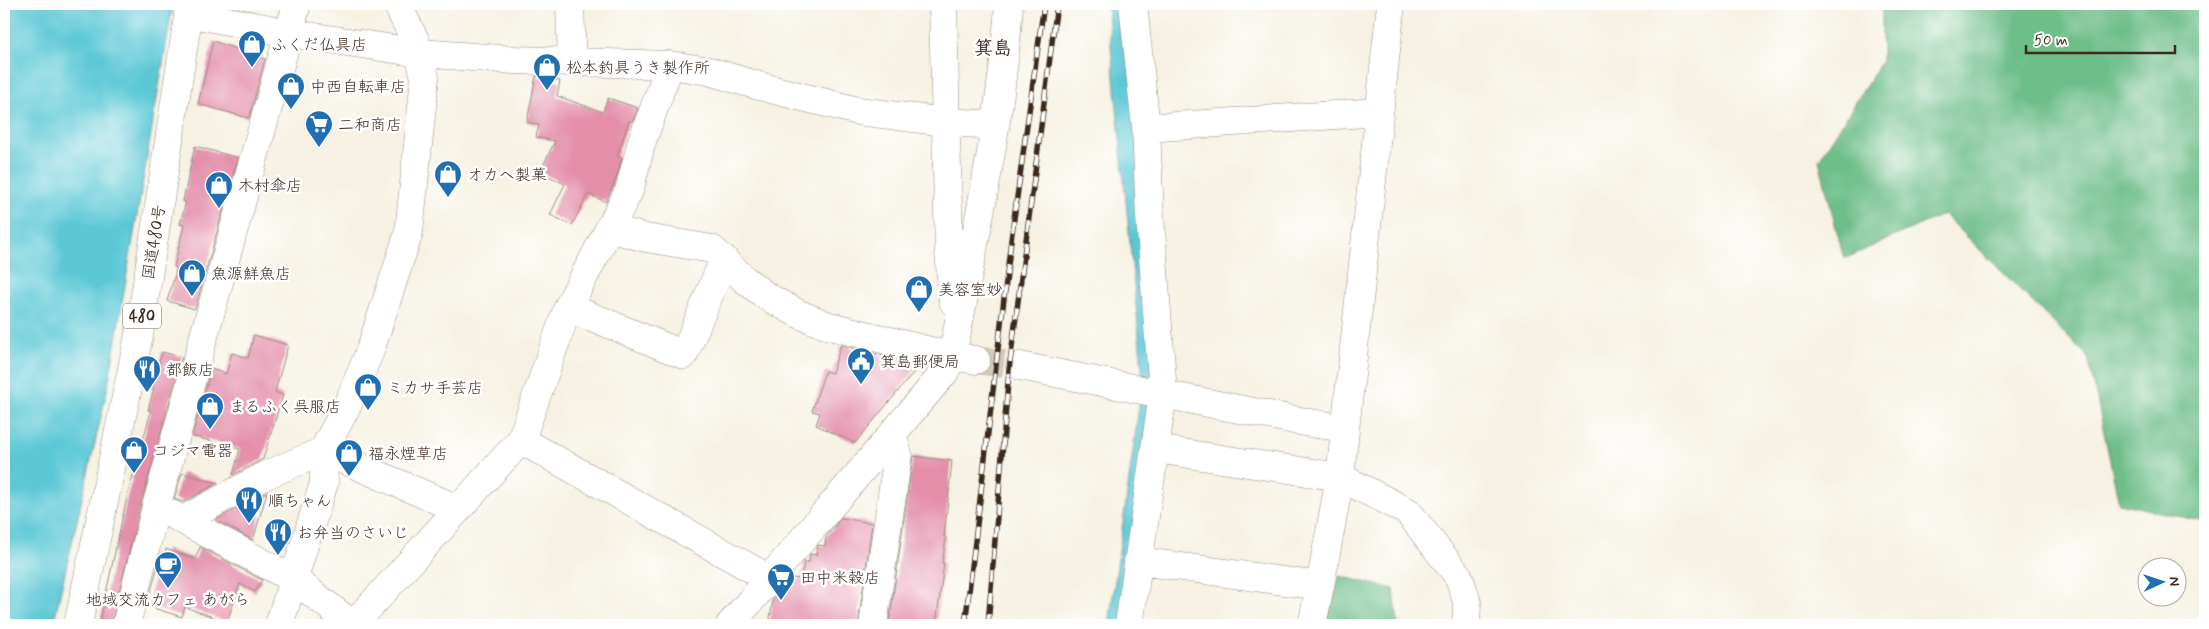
<svg xmlns="http://www.w3.org/2000/svg" width="2209" height="629" font-family="Mynerve,'Klee One',sans-serif">
<rect width="100%" height="100%" fill="#fff"/>
<filter id="ink" filterUnits="userSpaceOnUse"><feTurbulence type="fractalNoise" baseFrequency=".02" numOctaves="2"/><feDisplacementMap in="SourceGraphic" scale="10" xChannelSelector="R" yChannelSelector="G"/><feConvolveMatrix kernelMatrix="1 2 1 2 8 2 1 2 1" color-interpolation-filters="sRGB"/></filter>
<filter id="wash" filterUnits="userSpaceOnUse"><feTurbulence type="fractalNoise" baseFrequency=".0096" numOctaves="4" result="noise"/><feDisplacementMap in="SourceGraphic" scale="20" xChannelSelector="R" yChannelSelector="G"/><feGaussianBlur stdDeviation="1.12" result="paint"/><feColorMatrix in="noise" values="0 0 0 0 0 0 0 0 0 0 0 0 0 0 0 0 0 1.4 0 .05"/><feComposite in="paint" operator="in"/></filter>
<g filter="url(#wash)">
<rect width="100%" height="100%" fill="#f6f1e2"/>
<path fill="#6ebe89" stroke="#547454" d="M1904,4H2205V522L2119,503L2088,357L1944,214L1844,259L1819,160L1882,61V10Z
M1339,576L1394,589L1398,625H1326Z"/>
<path fill="#5cc8d6" stroke="#4c797a" d="M4,4H173L108,386L53,625H4Z
M1107,4H1125L1156,365L1125,625H1109L1143,378Z"/>
<g id="blocks">
<path fill="#e48eaa" d="M213,41L265,59L249,118L198,104Z
M536,76L560,81L557,96L603,112L608,98L638,108L632,122L629,121L617,156L622,158L616,178L606,202L588,194L572,225L550,215L565,184L540,172L555,141L536,137L539,125L527,122Z
M195,146L238,158L195,309L167,301L177,268L174,267L184,225L180,224L186,202L183,201Z
M254,335L288,345L275,392L283,395L263,459L233,475L240,449L192,436L211,369L226,374L232,353L248,358Z
M841,345L912,363L914,372L855,443L816,425L820,413L812,411L825,371L832,373Z
M162,352L182,357L141,503L111,625H99L127,497L151,411L148,410L154,388L152,387Z
M913,456L952,461L944,537L946,538L942,563H944L936,625H889Z
M182,473L218,483L183,502L174,499Z
M267,492L253,540L216,520Z
M841,518L872,523L858,625H769L773,599L791,578L801,579L804,562H809L810,554L816,555L818,545L825,546L826,537Z
M200,547L262,580L255,592L240,584L227,622L185,607L182,617L147,606L161,553L165,554L166,549L195,559Z"/>
</g>
</g>
<g filter="url(#ink)">
<use href="#blocks" fill-opacity="0" stroke="#988e80" stroke-width="1"/>
<g fill="none" stroke-linecap="round" stroke-linejoin="round">
<path stroke="#d1c9bb" stroke-width="28" stroke-dasharray="28 14" stroke-linecap="butt" d="M976,360L1020,366"/>
<g stroke="#988e80" stroke-width="29">
<path id="minor" d="M570,4L572,62
M943,4L949,252L953,301
M1391,4L1340,477L1408,512L1459,577L1467,602L1466,625
M188,13L289,33L420,53L514,60L670,65L709,71L759,86L858,111L946,122L995,125
M670,65L642,141L629,191L568,307L521,440L770,579
M1146,128L1379,112
M609,228L646,238L712,249L744,279L766,296L799,314L826,325L951,356L976,360
M568,307L684,355L724,259
M1020,366L1310,423L1345,428
M1156,449L1340,477L1320,586
M171,514L295,580L353,625
M183,520L266,475L323,451L458,509
M1138,561L1320,586L1312,625
M126,625L156,507L297,4
M279,625L324,483L323,451L347,406L370,351L409,232L425,77L415,40L397,4
M353,625L521,440
M730,625L944,373L949,364L956,337C977,227 1002,116 1009,4
M873,625L898,454L892,435
M1129,625L1163,394L1150,216L1146,128L1133,4"/>
</g>
<g stroke="#988e80" stroke-width="29">
<path id="highway" d="M78,625L139,335L190,4"/>
</g>
<use href="#minor" stroke="#fff" stroke-width="28"/>
<use href="#highway" stroke="#fff" stroke-width="28"/>
<g stroke="#3b2a1e" stroke-width="5.5">
<path id="rail" d="M965,625L1011,240L1044,4
M988,625L1009,370L1057,4"/>
</g>
<use href="#rail" stroke="#fff" stroke-width="4" stroke-dasharray="11" stroke-linecap="butt"/>
</g>
</g>
<defs>
<g id="shop-pin" transform="scale(1.4375)"><path d="M0 17L-7.5 6A9.5 9.5 0 1 1 7.5 6Z" fill="#1f6fb2" stroke="#fff"/><path d="M-5-2.5h2.3a2.7 3.5 0 0 1 5.4 0H5L5.5 6h-11ZM-1.5-2.5h3a1.5 2.3 0 0 0-3 0Z" fill="#fff"/></g>
<g id="supermarket-pin" transform="scale(1.4375)"><path d="M0 17L-7.5 6A9.5 9.5 0 1 1 7.5 6Z" fill="#1f6fb2" stroke="#fff"/><path d="M-6-5.5h2.5l.6 2H6L4.5 2H-2.5L-4.4-4H-6ZM-1.5 3.2a1.3 1.3 0 1 0 .1 0ZM3 3.2a1.3 1.3 0 1 0 .1 0Z" fill="#fff"/></g>
<g id="civic-pin" transform="scale(1.4375)"><path d="M0 17L-7.5 6A9.5 9.5 0 1 1 7.5 6Z" fill="#1f6fb2" stroke="#fff"/><path d="M-.6-6.5H3V-4.5H.6V-3L4-1V1h2V6H-6V1h2V-1L-.6-3ZM-1.2 2.5V6h2.4V2.5Z" fill="#fff"/></g>
<g id="restaurant-pin" transform="scale(1.4375)"><path d="M0 17L-7.5 6A9.5 9.5 0 1 1 7.5 6Z" fill="#1f6fb2" stroke="#fff"/><path d="M-5-6h1v4h1v-4h1v4h1v-4h1v5L-1.5 .5V6h-2V.5L-5-1ZM5-6V6H3V1.5H1.5Q1.5-4 5-6Z" fill="#fff"/></g>
<g id="cafe-pin" transform="scale(1.4375)"><path d="M0 17L-7.5 6A9.5 9.5 0 1 1 7.5 6Z" fill="#1f6fb2" stroke="#fff"/><path d="M-5.5-4.5H6V0H3Q3 3.5 0 3.5H-2.5Q-5.5 3.5-5.5 0ZM3-3.2v2h1.7v-2ZM-6 4.5H4V6H-6Z" fill="#fff"/></g>
</defs>
<g fill-rule="evenodd">
<use href="#shop-pin" x="252" y="44"/>
<use href="#shop-pin" x="547" y="67"/>
<use href="#shop-pin" x="291" y="86"/>
<use href="#supermarket-pin" x="319" y="124"/>
<use href="#shop-pin" x="448" y="174"/>
<use href="#shop-pin" x="219" y="185"/>
<use href="#shop-pin" x="192" y="273"/>
<use href="#shop-pin" x="919" y="289"/>
<use href="#civic-pin" x="861" y="361"/>
<use href="#restaurant-pin" x="147" y="369"/>
<use href="#shop-pin" x="368" y="387"/>
<use href="#shop-pin" x="210" y="406"/>
<use href="#shop-pin" x="134" y="450"/>
<use href="#shop-pin" x="349" y="453"/>
<use href="#restaurant-pin" x="249" y="500"/>
<use href="#restaurant-pin" x="278" y="532"/>
<use href="#cafe-pin" x="168" y="565"/>
<use href="#supermarket-pin" x="781" y="577"/>
</g>
<g text-anchor="middle" stroke-width="5" stroke-linejoin="round" paint-order="stroke">
<rect fill="#fff" stroke="#766a62" stroke-width="1" x="123" y="303.5" width="38" height="25" rx="4"/>
<g font-size="15" font-weight="bold" fill="#3b2a1e">
<text x="142" y="321">480</text>
</g>
<g font-size="16" fill="#3b2a1e" stroke="#fff" text-anchor="start">
<text x="271" y="50">ふくだ仏具店</text>
<text x="566" y="73">松本釣具うき製作所</text>
<text x="310" y="92">中西自転車店</text>
<text x="338" y="130">二和商店</text>
<text x="467" y="180">オカヘ製菓</text>
<text x="238" y="191">木村傘店</text>
<text x="211" y="279">魚源鮮魚店</text>
<text x="938" y="295">美容室妙</text>
<text x="880" y="367">箕島郵便局</text>
<text x="166" y="375">都飯店</text>
<text x="387" y="393">ミカサ手芸店</text>
<text x="229" y="412">まるふく呉服店</text>
<text x="153" y="456">コジマ電器</text>
<text x="368" y="459">福永煙草店</text>
<text x="268" y="506">順ちゃん</text>
<text x="297" y="538">お弁当のさいじ</text>
<text x="800" y="583">田中米穀店</text>
<text x="168" y="605" text-anchor="middle">地域交流カフェ あがら</text>
</g>
<g font-size="16" fill="#3b2a1e" stroke="#fff">
<text transform="translate(153 242) rotate(-81)" y="6">国道480号</text>
</g>
<g font-size="19" font-weight="bold" fill="#3b2a1e" stroke="#fff">
<text x="993" y="54">箕島</text>
</g>
</g>
<rect width="2209" height="629" fill="none" stroke="#fff" stroke-width="20"/>
<g transform="translate(2162 582) rotate(87)"><circle r="24" fill="#ffffff" stroke="#b1aaa5"/>
<path d="M0-4L9 19L0 12L-9 19Z" fill="#1f6fb2"/>
<text y="-8" font-size="14" font-weight="bold" text-anchor="middle" fill="#3b2a1e">N</text>
</g>
<path d="M2026 45v8h149v-8" fill="none" stroke="#3b2a1e" stroke-width="2.5"/>
<text x="2034" y="45" font-size="15" fill="#3b2a1e" stroke="#ffffff" stroke-width="4" paint-order="stroke">50 m</text>
</svg>
